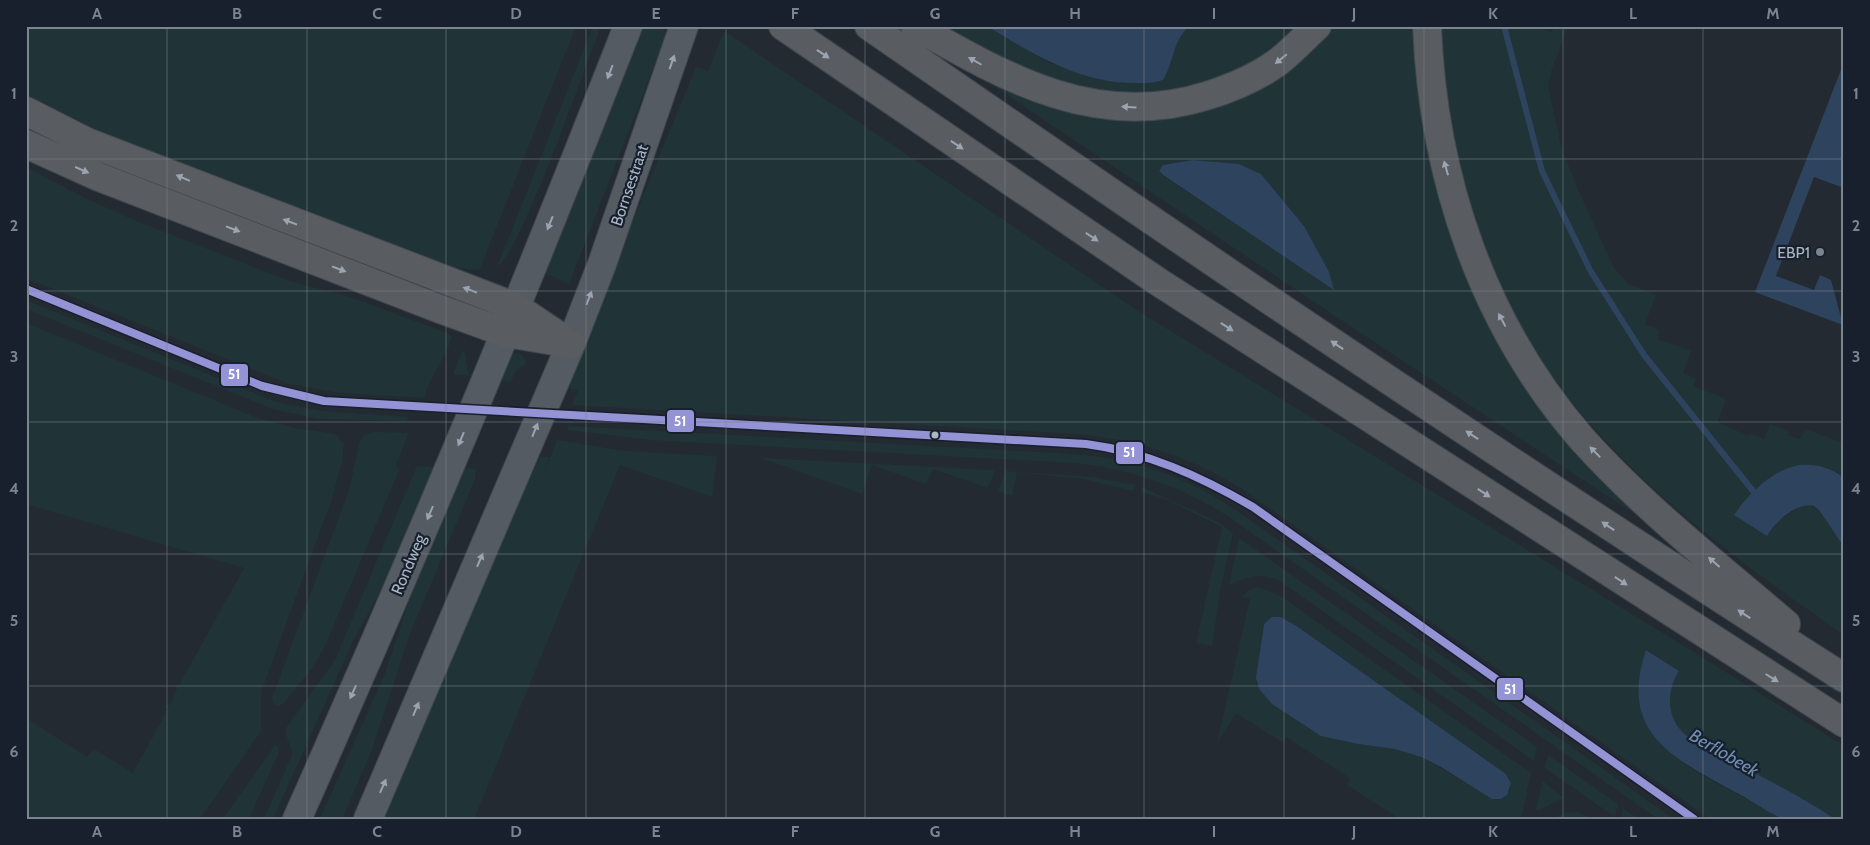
<svg xmlns="http://www.w3.org/2000/svg" width="1870" height="845" font-family="Cabin,sans-serif">
<rect width="100%" height="100%" fill="#232a32"/>
<path fill="#203438" fill-rule="evenodd" d="M26,26H576L480,269L476,270L444,266L132,149L61,117L26,97Z
M593,26H601C586,64 521,253 497,267Z
M649,26H664L665,38L569,284L543,272L640,28Z
M945,26H987L1047,62L1098,79L1127,83L1165,77C1171,59 1175,37 1190,26H1298C1289,35 1280,44 1270,52C1205,101 1117,104 1042,78C1008,67 976,45 945,26Z
M1333,26H1415L1452,236L1648,523L1332,314L982,78L984,77C1014,93 1047,109 1082,115C1163,130 1245,108 1306,53C1316,44 1326,37 1333,26ZM1193,160L1239,164L1261,174L1304,226L1334,289L1163,176L1159,171L1163,165Z
M1439,26H1531L1552,32L1554,26H1568L1551,72L1548,86L1561,146L1577,187L1614,268L1627,283L1656,295L1645,324L1660,330L1657,339L1691,351L1683,373L1696,379L1693,386L1726,399L1718,422L1748,436L1749,433L1764,439L1770,424L1789,431L1787,435L1800,439L1805,429L1844,443V478C1815,454 1782,469 1756,488L1767,536L1780,520L1799,507L1808,505L1819,510L1844,547V635C1656,504 1507,388 1454,152C1445,111 1442,68 1439,26Z
M724,31L1138,311L1692,651L1844,746V819H1835C1801,796 1764,778 1728,759C1711,750 1691,743 1679,728C1665,710 1668,689 1679,671L1647,650C1611,753 1715,777 1783,819H1710L1244,490C1193,458 1140,440 1079,434L572,405L578,390L570,389L571,381L586,335L696,67L708,71Z
M26,126L94,159L465,302L462,308L26,135Z
M26,167L83,197L129,218L289,281L350,297L447,333L452,337C445,360 430,375 424,398L340,393L289,384L26,278Z
M26,300L276,402L322,411L408,417L407,421L319,419L273,409L26,309Z
M26,323L255,417L295,428L335,434L344,444L342,462L332,499L261,692V731L200,819H26V718L87,757L94,749L133,773L168,709L165,708L167,704L170,705L177,689L175,687L176,684L179,685L244,568L26,504Z
M464,351L469,376L453,374L462,352Z
M514,353L521,354L525,360V365L516,370L511,382L502,381L510,354Z
M568,426L1073,454C1131,458 1184,476 1233,508L1674,819H1658L1226,515C1180,486 1128,468 1074,463L650,440L568,430Z
M373,432L409,433L396,464L399,470L325,646L312,668L283,704L277,706L273,703L272,698L349,490L360,441L363,436Z
M557,440L625,451L717,456L712,497L620,465L474,819H380L521,494L541,457H549L544,473Z
M761,458L993,470L994,473L988,488L933,469L926,484L872,465L862,494Z
M417,466L436,467L396,562L354,639L273,819H264L292,755C292,744 284,737 286,728L335,660Z
M464,468L476,469L475,479L409,636L372,750L342,819H320L386,671L419,570Z
M1005,471L1092,477L1135,485L1134,491L1083,479L1017,472L1012,496L998,491Z
M1142,487L1218,522L1233,533L1220,591L1212,646L1196,643L1222,527L1168,500L1141,492Z
M1239,538L1537,747L1534,761L1283,583C1262,571 1249,576 1229,585Z
M1257,587L1279,595L1531,773L1521,819H1400L1347,785L1350,778L1286,737L1282,742L1236,713L1217,743L1250,599L1242,597L1249,590ZM1272,617L1283,618L1298,627L1506,774L1510,779V790L1501,799L1496,800L1421,757L1395,749L1358,744L1322,736L1272,704L1259,689L1256,682L1263,627Z
M275,745L278,747L279,752L249,819H223Z
M1548,755L1618,804L1615,817L1545,768Z
M1543,781L1564,798L1537,811L1536,808Z
M1623,808L1639,819H1621Z
M1576,812L1596,819H1552L1564,813Z"/>
<path fill="#2e435d" d="M987,26H1190C1173,39 1174,61 1164,79C1155,84 1143,83 1133,83C1077,82 1033,54 987,26Z
M1844,62V188L1814,177L1776,276L1814,290L1820,275L1831,280L1843,325L1755,292Z
M1193,160L1239,164L1261,174L1304,226L1329,272L1334,290L1163,175L1159,171L1163,165Z
M1799,465C1816,464 1830,467 1844,478V547L1819,510L1814,506C1795,502 1776,522 1767,536L1734,515C1750,492 1771,471 1799,465Z
M1272,617H1281L1298,627L1506,774L1511,783L1507,795L1501,799H1492L1441,767L1421,757L1395,749L1358,744L1321,736L1272,704L1259,689L1256,678L1264,624Z
M1646,650L1679,671C1668,688 1666,711 1679,728C1691,743 1711,750 1728,759C1764,778 1801,796 1835,819C1819,819 1801,821 1785,819C1776,818 1746,797 1735,792C1673,758 1618,733 1646,650Z"/>
<g fill="none" stroke-linecap="round" stroke-linejoin="round">
<path stroke="#2e435d" stroke-width="6" d="M1504,26L1542,171L1590,270L1644,355L1757,496"/>
<g stroke="#40464f" stroke-width="30">
<path id="major" d="M297,819C414,557 524,293 628,26
M368,819L571,344L602,264L684,26"/>
</g>
<g stroke="#3f464e" stroke-width="30">
<path id="highway" d="M783,26L1157,281L1844,723
M869,26C1190,249 1515,467 1844,678
M915,26C1008,79 1097,130 1206,96C1232,88 1256,78 1278,62C1292,51 1304,38 1317,26
M1427,26C1433,177 1482,324 1582,439C1643,507 1717,565 1786,624
M26,111L87,142L516,307L571,344
M26,144L99,177L440,309L506,333L560,342"/>
</g>
<use href="#major" stroke="#555b62" stroke-width="28"/>
<use href="#highway" stroke="#595c60" stroke-width="28"/>
<g stroke="#17202c" stroke-width="11">
<path id="bus-1" d="M26,289L262,386L324,401L1086,444C1147,452 1200,476 1253,507L1694,819"/>
</g>
<use href="#bus-1" stroke="#9393d6" stroke-width="8"/>
</g>
<defs><path id="oneway-solid" d="M-6-.8H1V-3.2L6.5 0L1 3.2V.8H-6Z" transform="scale(1.25)"/></defs>
<g fill="#9ba4b2">
<use href="#oneway-solid" transform="translate(823 54) rotate(34)"/>
<use href="#oneway-solid" transform="translate(1281 59) rotate(141)"/>
<use href="#oneway-solid" transform="translate(975 61) rotate(-150)"/>
<use href="#oneway-solid" transform="translate(1129 107) rotate(-176)"/>
<use href="#oneway-solid" transform="translate(957 145) rotate(34)"/>
<use href="#oneway-solid" transform="translate(1446 168) rotate(-106)"/>
<use href="#oneway-solid" transform="translate(82 170) rotate(24)"/>
<use href="#oneway-solid" transform="translate(183 178) rotate(-157)"/>
<use href="#oneway-solid" transform="translate(290 222) rotate(-159)"/>
<use href="#oneway-solid" transform="translate(233 229) rotate(21)"/>
<use href="#oneway-solid" transform="translate(1092 237) rotate(34)"/>
<use href="#oneway-solid" transform="translate(339 269) rotate(21)"/>
<use href="#oneway-solid" transform="translate(470 290) rotate(-159)"/>
<use href="#oneway-solid" transform="translate(1502 320) rotate(-118)"/>
<use href="#oneway-solid" transform="translate(1227 327) rotate(33)"/>
<use href="#oneway-solid" transform="translate(1337 345) rotate(-146)"/>
<use href="#oneway-solid" transform="translate(1472 435) rotate(-146)"/>
<use href="#oneway-solid" transform="translate(1595 452) rotate(-134)"/>
<use href="#oneway-solid" transform="translate(1484 493) rotate(33)"/>
<use href="#oneway-solid" transform="translate(1608 526) rotate(-146)"/>
<use href="#oneway-solid" transform="translate(1714 562) rotate(-139)"/>
<use href="#oneway-solid" transform="translate(1621 581) rotate(33)"/>
<use href="#oneway-solid" transform="translate(1744 614) rotate(-147)"/>
<use href="#oneway-solid" transform="translate(1772 678) rotate(32)"/>
</g>
<g fill="#9aa4b2">
<use href="#oneway-solid" transform="translate(672 62) rotate(-71)"/>
<use href="#oneway-solid" transform="translate(610 72) rotate(111)"/>
<use href="#oneway-solid" transform="translate(550 223) rotate(112)"/>
<use href="#oneway-solid" transform="translate(589 298) rotate(-69)"/>
<use href="#oneway-solid" transform="translate(535 430) rotate(-68)"/>
<use href="#oneway-solid" transform="translate(461 439) rotate(113)"/>
<use href="#oneway-solid" transform="translate(430 513) rotate(113)"/>
<use href="#oneway-solid" transform="translate(480 560) rotate(-67)"/>
<use href="#oneway-solid" transform="translate(353 692) rotate(114)"/>
<use href="#oneway-solid" transform="translate(416 709) rotate(-67)"/>
<use href="#oneway-solid" transform="translate(383 786) rotate(-66)"/>
</g>
<path fill="none" stroke="#7b8592" stroke-width="1" stroke-opacity="0.55" d="M167,26V819M307,26V819M446,26V819M586,26V819M726,26V819M865,26V819M1005,26V819M1144,26V819M1284,26V819M1424,26V819M1563,26V819M1703,26V819M26,159H1844M26,291H1844M26,422H1844M26,554H1844M26,686H1844"/>
<circle fill="#7b8592" stroke="#17202c" stroke-width="2" cx="1820" cy="252" r="5"/>
<circle fill="#abb6c6" stroke="#17202c" stroke-width="2" cx="935" cy="435" r="4.5"/>
<g text-anchor="middle" stroke-width="4.5" stroke-linejoin="round" paint-order="stroke">
<g font-size="16" fill="#abb6c6" stroke="#17202c">
<text transform="translate(629 185) rotate(-71)" y="6">Bornsestraat</text>
<text transform="translate(408 564) rotate(-67)" y="6">Rondweg</text>
</g>
<g font-size="16" fill="#abb6c6" stroke="#17202c" text-anchor="end">
<text x="1810" y="258">EBP1</text>
</g>
<g font-size="18" font-style="italic" fill="#708db1" stroke="#17202c">
<text transform="translate(1724 753) rotate(30)" y="6">Berflobeek</text>
</g>
</g>
<g stroke="#17202c" stroke-width="2">
<rect x="220" y="363" width="29" height="24" rx="5" fill="#9393d6"/>
<rect x="666" y="409" width="29" height="24" rx="5" fill="#9393d6"/>
<rect x="1115" y="441" width="29" height="24" rx="5" fill="#9393d6"/>
<rect x="1496" y="677" width="28" height="24" rx="5" fill="#9393d6"/>
</g>
<g font-size="14" text-anchor="middle" font-weight="bold" fill="#fff">
<text x="234" y="379">51</text>
<text x="680" y="426">51</text>
<text x="1129" y="457">51</text>
<text x="1510" y="694">51</text>
</g>
<rect width="1870" height="845" fill="none" stroke="#17202c" stroke-width="55"/>
<rect x="28" y="28" width="1814" height="790" fill="none" stroke="#7b8592" stroke-width="2"/>
<g font-size="16" text-anchor="middle" font-weight="bold" fill="#7b8592">
<text x="97" y="19">A</text>
<text x="237" y="19">B</text>
<text x="377" y="19">C</text>
<text x="516" y="19">D</text>
<text x="656" y="19">E</text>
<text x="795" y="19">F</text>
<text x="935" y="19">G</text>
<text x="1075" y="19">H</text>
<text x="1214" y="19">I</text>
<text x="1354" y="19">J</text>
<text x="1493" y="19">K</text>
<text x="1633" y="19">L</text>
<text x="1773" y="19">M</text>
<text x="14" y="99">1</text>
<text x="1856" y="99">1</text>
<text x="14" y="231">2</text>
<text x="1856" y="231">2</text>
<text x="14" y="362">3</text>
<text x="1856" y="362">3</text>
<text x="14" y="494">4</text>
<text x="1856" y="494">4</text>
<text x="14" y="626">5</text>
<text x="1856" y="626">5</text>
<text x="14" y="757">6</text>
<text x="1856" y="757">6</text>
<text x="97" y="837">A</text>
<text x="237" y="837">B</text>
<text x="377" y="837">C</text>
<text x="516" y="837">D</text>
<text x="656" y="837">E</text>
<text x="795" y="837">F</text>
<text x="935" y="837">G</text>
<text x="1075" y="837">H</text>
<text x="1214" y="837">I</text>
<text x="1354" y="837">J</text>
<text x="1493" y="837">K</text>
<text x="1633" y="837">L</text>
<text x="1773" y="837">M</text>
</g>
</svg>
